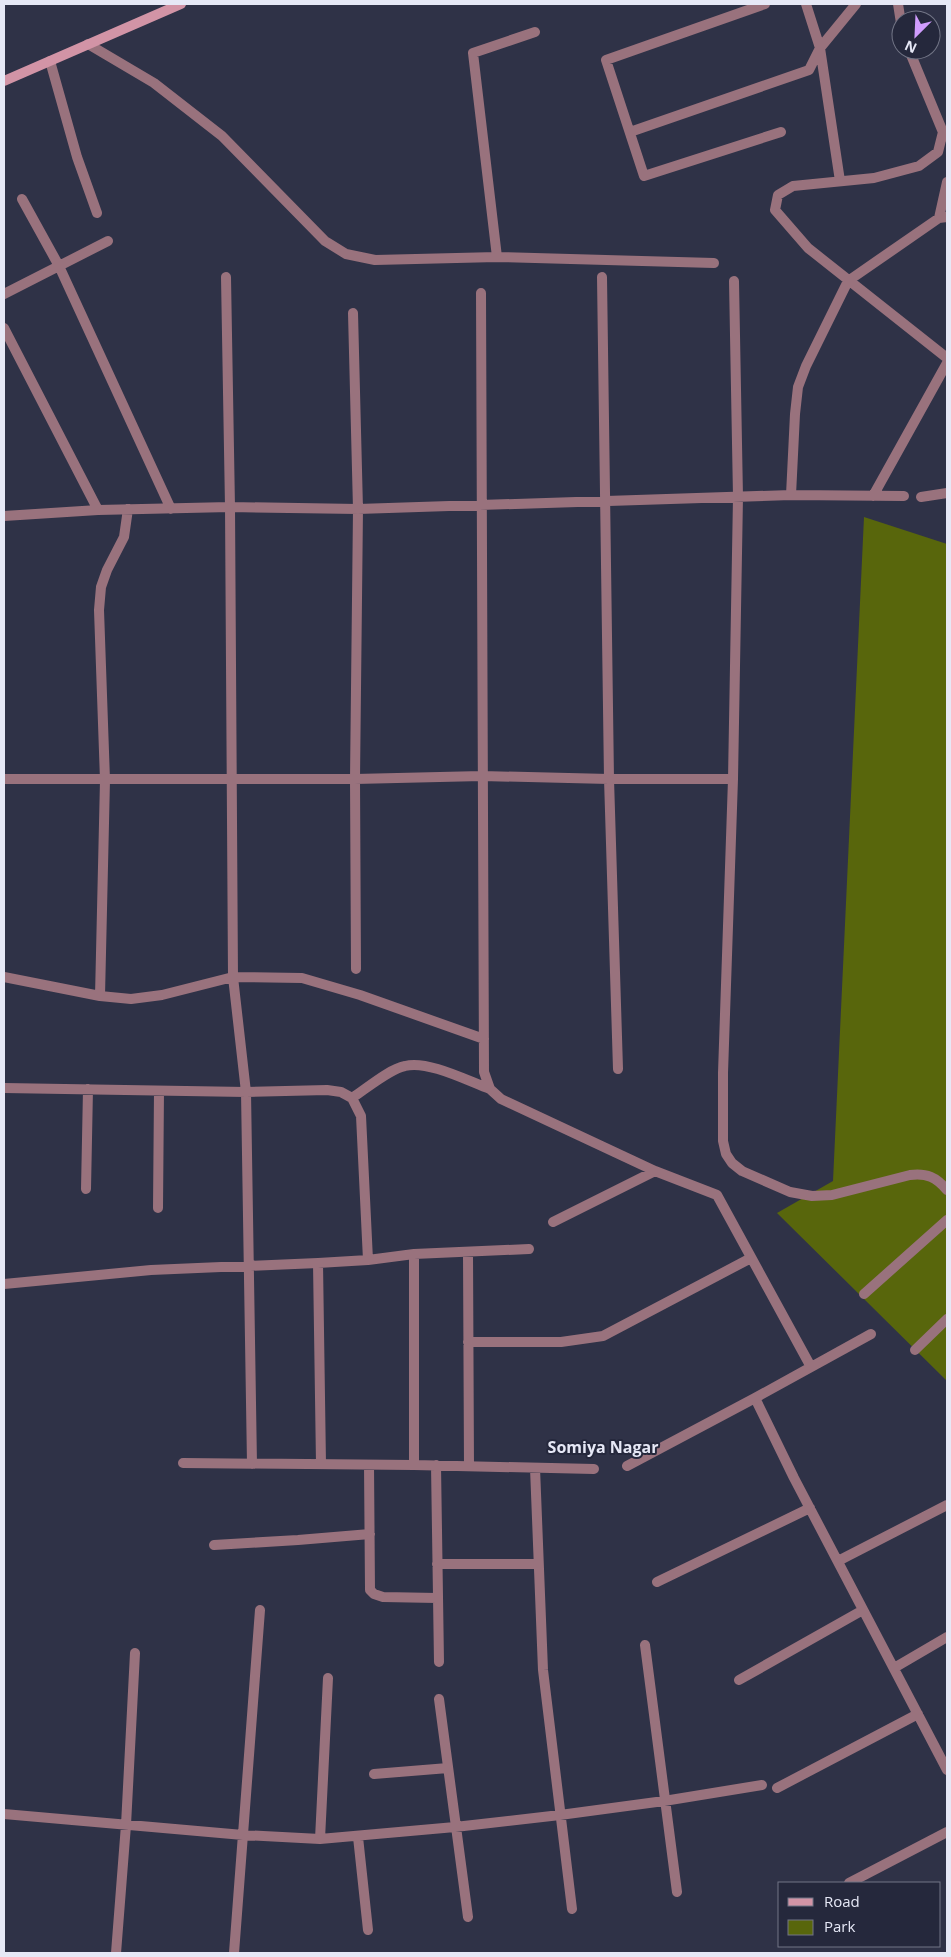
<svg xmlns="http://www.w3.org/2000/svg" width="951" height="1957" font-family="'Open Sans',sans-serif">
<rect width="100%" height="100%" fill="#2f3247"/>
<path fill="#58660c" d="M864,517L947,544V1381L777,1213L833,1181Z"/>
<g fill="none" stroke-linecap="round" stroke-linejoin="round">
<path stroke="#99727d" stroke-width="10" d="M765,4L606,60L644,176L781,132
M806,4L820,48L840,181
M898,4L901,23
M88,44L154,83L222,136L325,241L346,254L375,260L497,257L714,263
M909,50L945,137
M50,61L77,157L97,213
M630,132L809,70L820,48L856,4
M943,132L938,152L919,166L874,178L793,186L778,195L775,210L808,248L947,358
M22,199L59,266L171,509
M939,218L947,182
M497,257L473,53L535,32
M226,277L230,507L233,977L246,1092L252,1464
M602,277L609,779L618,1069
M734,281L738,497L733,779L723,1073V1141L726,1154L732,1163L742,1171L790,1192L812,1196L832,1195L910,1175C927,1173 936,1177 947,1190
M481,293L484,1072L490,1089L501,1099L655,1171
M4,294L108,241
M353,313L358,509L355,779L356,969
M4,328L98,510
M791,495L795,414L798,387L806,366L848,281L939,218L947,217
M873,496L947,363
M921,497L947,493
M4,516L98,510L230,507L358,509L791,495L904,496
M4,779H355L482,776L609,779H733
M4,977L100,996L131,999L162,995L233,977L302,978L360,995L484,1039
M100,996L105,780L99,610L101,587L107,570L124,537L128,509
M4,1088L246,1092L327,1090L341,1092L352,1098L361,1116L368,1260
M352,1098C366,1089 389,1069 405,1066C428,1060 468,1081 490,1089
M86,1189L88,1089
M158,1208L159,1091
M553,1222L655,1171L717,1195L811,1367
M468,1252L469,1466
M318,1263L321,1464
M4,1284L151,1270L318,1263L368,1260L414,1254L529,1249
M864,1294L947,1220
M468,1342H561L603,1336L751,1258
M915,1350L947,1319
M755,1398L794,1478L947,1770
M183,1463L414,1465L594,1469
M369,1465L370,1590L374,1594L383,1597L437,1598
M414,1465V1254
M436,1465L439,1662
M627,1466L755,1398L871,1334
M535,1468L543,1670L572,1909
M214,1545L298,1540L370,1534
M838,1561L947,1505
M437,1564H538
M657,1582L810,1508
M645,1645L677,1892
M894,1668L947,1637
M739,1680L863,1610
M439,1699L468,1917
M374,1774L448,1768
M777,1788L918,1714
M4,1814L243,1835L320,1839L455,1827L560,1815L664,1801L762,1785
M358,1837L368,1930
M320,1839L328,1678
M849,1883L947,1832
M116,1953L126,1825L135,1653
M234,1953L260,1610"/>
<path stroke="#d294a6" stroke-width="10" d="M4,81L181,4"/>
</g>
<g text-anchor="middle" stroke-width="4" stroke-linejoin="round" paint-order="stroke">
<g font-size="16" font-weight="bold" fill="#e6e8f6" stroke="#25283c">
<text x="603" y="1453">Somiya Nagar</text>
</g>
</g>
<rect width="951" height="1957" fill="none" stroke="#e6e8f6" stroke-width="10"/>
<rect x="778" y="1882" width="162" height="65" fill="#25283c" stroke="#727586"/>
<rect x="788" y="1898" width="25" height="8" fill="#d294a6" stroke="#727586"/>
<text x="824" y="1907" font-size="15" fill="#e6e8f6">Road</text>
<rect x="788" y="1920" width="25" height="15" fill="#58660c" stroke="#727586"/>
<text x="824" y="1932" font-size="15" fill="#e6e8f6">Park</text>
<g transform="translate(916 35) rotate(204)"><circle r="24" fill="#25283c" stroke="#727586"/>
<path d="M0-4L9 19L0 12L-9 19Z" fill="#d09dfe"/>
<text y="-8" font-size="14" font-weight="bold" text-anchor="middle" fill="#e6e8f6">N</text>
</g>
</svg>
